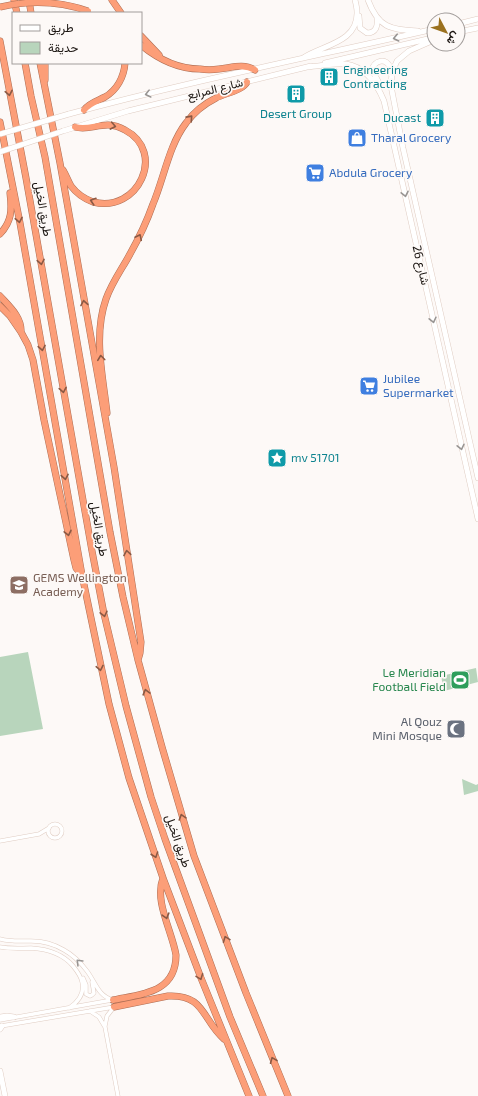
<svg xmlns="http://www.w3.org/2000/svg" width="478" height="1096" font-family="'Exo 2',Vazirmatn,sans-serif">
<rect width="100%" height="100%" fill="#fdf9f7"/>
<path fill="#b8d5bc" d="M28,652L43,729L0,736V657Z
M476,668L478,682L444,691L441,676Z
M462,779L476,785L478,784V791L464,795Z"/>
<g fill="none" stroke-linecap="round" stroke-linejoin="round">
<g stroke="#e0cdc3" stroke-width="4.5">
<path id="street" d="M48 831a7 7 0 1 1 14 0a7 7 0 1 1-14 0Z
M0,841L39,834L49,828
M0,939C11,942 20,941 31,941C43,941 54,944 64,950C73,955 81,963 87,971C96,983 98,996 113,1000
M0,947C11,949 20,948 31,948C47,949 63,954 73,966C77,971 81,976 82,982C85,994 78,1002 69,1008
M83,978L86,985V994L90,996L92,995L94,993L92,982
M90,1011L99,1017L105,1027L118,1096
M0,1020L112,1000
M1,1026L114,1007
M105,1026L107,1016L114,1007"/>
</g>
<g stroke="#e0cdc3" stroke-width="6">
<path id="secondary" d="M368,0C378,27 390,30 418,31
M359,16L360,28L367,33C376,33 378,26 377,18
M458,24L478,19
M458,32L478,28
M434,40L409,51L397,61L392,72L391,86L403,148L478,478
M303,58C322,45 358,43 357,12C357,8 356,4 355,0
M325,63L432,38
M308,67C320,66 334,63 346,64C366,67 377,84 384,101L478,519
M378,81L372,70C374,61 385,57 390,67C390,68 391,72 391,74
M69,114C190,81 312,57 434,29
M63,131L128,111L311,66
M0,1017L7,1016L14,1017
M0,1029L2,1026
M0,1071L5,1096"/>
</g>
<g stroke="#ad6e54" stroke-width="7">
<path id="highway" d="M14,0L17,13
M29,0L31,13
M112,0L121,13
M141,36L159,55
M0,41L26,178L92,551L104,614L126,706L151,797L165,839L230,1017L263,1096
M141,45C158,59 178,69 200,69C206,70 212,70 219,69C231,68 243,63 255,70
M25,63L31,96L45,157L110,532L123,597L138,660L162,747L194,856L246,993L288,1096
M40,63L60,163L114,467L141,642L140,653L138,660
M45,63V80
M84,110C89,103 97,101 105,97C117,90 124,77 125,63
M0,122L20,223L82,575L109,704L129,778L163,878L201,978L249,1096
M63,170C66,175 68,181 71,186C77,194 85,199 93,202C138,214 167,152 125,130C104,118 92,132 75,127
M0,234C12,221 12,210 10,193
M0,296C9,306 22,317 21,332
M0,306L10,316L21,332L28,345L33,360L44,420L74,560L76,568L81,574
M107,413C103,376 93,336 106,299C112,282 122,269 130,254C139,238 147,221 153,204C164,178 169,145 186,123C194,112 204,104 216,98C225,93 242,91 247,82
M113,1000C142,994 176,993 176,955C172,931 154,901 163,878
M114,1007L168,996C205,994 202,1020 224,1039"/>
</g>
<use href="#street" stroke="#fff" stroke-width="3.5"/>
<use href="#secondary" stroke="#fff" stroke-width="5"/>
<use href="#highway" stroke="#fc9e78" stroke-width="6"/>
<g stroke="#e0cdc3" stroke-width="6" stroke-linecap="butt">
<path id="secondary-bridge" d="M0,134L69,114
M0,152L63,131"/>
</g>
<g stroke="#ad6e54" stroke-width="7" stroke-linecap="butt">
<path id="highway-bridge" d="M0,7C30,0 59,1 88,11"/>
</g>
<use href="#secondary-bridge" stroke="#fff" stroke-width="5"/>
<use href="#highway-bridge" stroke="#fc9e78" stroke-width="6"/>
</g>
<defs><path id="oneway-chevron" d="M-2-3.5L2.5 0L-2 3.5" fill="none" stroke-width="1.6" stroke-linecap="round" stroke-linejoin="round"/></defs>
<g stroke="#989593">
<use href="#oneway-chevron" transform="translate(396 38) rotate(167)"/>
<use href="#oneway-chevron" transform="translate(148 94) rotate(166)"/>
<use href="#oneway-chevron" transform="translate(405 194) rotate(78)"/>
<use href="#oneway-chevron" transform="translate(433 320) rotate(77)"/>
<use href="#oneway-chevron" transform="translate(461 447) rotate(77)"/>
<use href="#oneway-chevron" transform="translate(79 962) rotate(-135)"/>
</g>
<g stroke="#8b5944">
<use href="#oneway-chevron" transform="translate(9 93) rotate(79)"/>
<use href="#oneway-chevron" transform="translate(190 118) rotate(-48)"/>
<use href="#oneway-chevron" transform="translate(113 126) rotate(11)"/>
<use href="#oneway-chevron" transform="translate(93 201) rotate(-162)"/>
<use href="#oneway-chevron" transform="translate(19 220) rotate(79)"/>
<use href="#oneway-chevron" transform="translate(139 237) rotate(-64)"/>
<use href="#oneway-chevron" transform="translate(41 262) rotate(80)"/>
<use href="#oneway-chevron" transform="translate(84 303) rotate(-100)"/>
<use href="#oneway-chevron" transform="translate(42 348) rotate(80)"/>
<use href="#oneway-chevron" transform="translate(101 358) rotate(-97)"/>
<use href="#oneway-chevron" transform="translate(63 390) rotate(80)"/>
<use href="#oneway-chevron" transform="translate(65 477) rotate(80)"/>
<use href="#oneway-chevron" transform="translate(68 533) rotate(78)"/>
<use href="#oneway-chevron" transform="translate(127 553) rotate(-99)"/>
<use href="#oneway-chevron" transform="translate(104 614) rotate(77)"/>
<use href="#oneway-chevron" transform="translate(100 668) rotate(79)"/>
<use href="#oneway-chevron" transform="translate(146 692) rotate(-105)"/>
<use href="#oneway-chevron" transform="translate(182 817) rotate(-107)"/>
<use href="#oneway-chevron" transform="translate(155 855) rotate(71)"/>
<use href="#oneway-chevron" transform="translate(166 916) rotate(74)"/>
<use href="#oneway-chevron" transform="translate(226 939) rotate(-111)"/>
<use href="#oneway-chevron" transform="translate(200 977) rotate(69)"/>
<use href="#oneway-chevron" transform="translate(273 1060) rotate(-112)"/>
</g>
<defs>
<g id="building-square" transform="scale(1)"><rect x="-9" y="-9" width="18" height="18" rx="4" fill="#0f9aa8" stroke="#fdf9f7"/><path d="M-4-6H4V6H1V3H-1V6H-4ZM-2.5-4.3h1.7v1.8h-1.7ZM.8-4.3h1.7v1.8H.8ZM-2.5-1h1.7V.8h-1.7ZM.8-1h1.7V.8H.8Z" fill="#fff"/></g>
<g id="shop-square" transform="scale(1)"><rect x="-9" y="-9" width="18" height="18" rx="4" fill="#3f7fe0" stroke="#fdf9f7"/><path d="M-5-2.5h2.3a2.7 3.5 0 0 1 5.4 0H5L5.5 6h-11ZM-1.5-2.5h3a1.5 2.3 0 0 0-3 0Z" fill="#fff"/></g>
<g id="supermarket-square" transform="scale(1)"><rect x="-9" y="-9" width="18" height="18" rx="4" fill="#3f7fe0" stroke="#fdf9f7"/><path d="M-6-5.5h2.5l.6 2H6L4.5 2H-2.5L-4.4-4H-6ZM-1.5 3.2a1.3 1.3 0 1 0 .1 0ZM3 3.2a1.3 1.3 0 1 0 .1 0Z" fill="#fff"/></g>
<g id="sight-square" transform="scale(1)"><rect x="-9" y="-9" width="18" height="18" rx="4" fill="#0f9aa8" stroke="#fdf9f7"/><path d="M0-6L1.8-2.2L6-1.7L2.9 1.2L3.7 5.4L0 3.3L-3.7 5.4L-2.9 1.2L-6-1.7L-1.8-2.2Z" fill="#fff"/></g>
<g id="school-square" transform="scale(1)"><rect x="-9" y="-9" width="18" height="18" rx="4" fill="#8d6e63" stroke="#fdf9f7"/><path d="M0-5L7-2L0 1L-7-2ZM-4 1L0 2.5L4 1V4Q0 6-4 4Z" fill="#fff"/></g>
<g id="stadium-square" transform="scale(1)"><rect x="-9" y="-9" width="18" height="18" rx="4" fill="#2e9e5b" stroke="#fdf9f7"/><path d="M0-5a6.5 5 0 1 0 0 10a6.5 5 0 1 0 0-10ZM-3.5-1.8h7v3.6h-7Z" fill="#fff"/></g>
<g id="mosque-square" transform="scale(1)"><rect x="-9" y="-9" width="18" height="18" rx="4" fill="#6b7280" stroke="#fdf9f7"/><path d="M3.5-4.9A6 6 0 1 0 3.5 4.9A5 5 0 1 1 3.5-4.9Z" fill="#fff"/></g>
</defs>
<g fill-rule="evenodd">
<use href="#building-square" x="329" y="77"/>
<use href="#building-square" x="296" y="94"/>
<use href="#building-square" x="435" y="118"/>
<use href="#shop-square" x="357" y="138"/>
<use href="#supermarket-square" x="315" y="173"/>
<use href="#supermarket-square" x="369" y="386"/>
<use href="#sight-square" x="277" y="458"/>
<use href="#school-square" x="19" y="585"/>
<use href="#stadium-square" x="460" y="680"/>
<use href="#mosque-square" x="456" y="729"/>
</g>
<g text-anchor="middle" stroke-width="3.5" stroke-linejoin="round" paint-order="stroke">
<g font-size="12" fill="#0d838f" stroke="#fdf9f7" text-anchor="start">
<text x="343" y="74">Engineering<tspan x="343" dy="14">Contracting</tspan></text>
<text x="296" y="118" text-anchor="middle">Desert Group</text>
<text x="421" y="122" text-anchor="end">Ducast</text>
<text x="291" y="462">mv 51701</text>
</g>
<g font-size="12" fill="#1a1410" stroke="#fdf9f7">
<text transform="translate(215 89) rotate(-14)" y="4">شارع المرابع</text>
<text transform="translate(43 209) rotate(80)" y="4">طريق الخيل</text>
<text transform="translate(421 265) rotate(77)" y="4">شارع 26</text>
<text transform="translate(99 529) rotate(80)" y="4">طريق الخيل</text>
<text transform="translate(178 841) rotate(71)" y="4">طريق الخيل</text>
</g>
<g font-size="12" fill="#366cbe" stroke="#fdf9f7" text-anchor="start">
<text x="371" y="142">Tharal Grocery</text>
<text x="329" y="177">Abdula Grocery</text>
<text x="383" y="383">Jubilee<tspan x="383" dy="14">Supermarket</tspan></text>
</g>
<g font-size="12" fill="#785e54" stroke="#fdf9f7" text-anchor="start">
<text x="33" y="582">GEMS Wellington<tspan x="33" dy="14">Academy</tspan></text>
</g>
<g font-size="12" fill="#27864d" stroke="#fdf9f7" text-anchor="end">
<text x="446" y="677">Le Meridian<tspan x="446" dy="14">Football Field</tspan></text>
</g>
<g font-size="12" fill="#5b616d" stroke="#fdf9f7" text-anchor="end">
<text x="442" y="726">Al Qouz<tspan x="442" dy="14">Mini Mosque</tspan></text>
</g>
</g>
<rect x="12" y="12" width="130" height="52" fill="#fdf9f7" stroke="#a29d9b"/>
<rect x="20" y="25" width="20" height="6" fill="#ffffff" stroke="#a29d9b"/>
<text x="48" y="32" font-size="12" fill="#1a1410">طريق</text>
<rect x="20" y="42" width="20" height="12" fill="#b8d5bc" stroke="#a29d9b"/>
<text x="48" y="52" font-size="12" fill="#1a1410">حديقة</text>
<g transform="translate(446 32) rotate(131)"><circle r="19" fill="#fdf9f7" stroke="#a29d9b"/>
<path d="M0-3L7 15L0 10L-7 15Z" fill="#9b711f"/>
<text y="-6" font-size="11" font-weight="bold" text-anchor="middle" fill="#1a1410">ش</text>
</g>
</svg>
